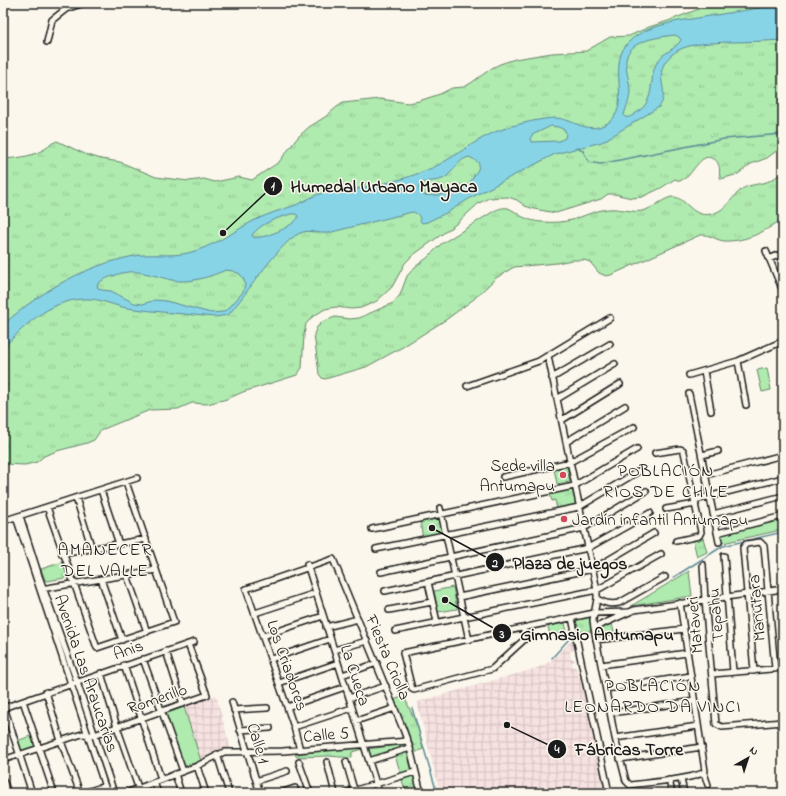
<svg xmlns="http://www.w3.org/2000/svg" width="786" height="796" font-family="'Indie Flower',sans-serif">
<defs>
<pattern id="industrial-grid" width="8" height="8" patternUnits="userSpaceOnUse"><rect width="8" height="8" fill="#f6e2e0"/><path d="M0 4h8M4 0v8" fill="none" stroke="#d2c1c0"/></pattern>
<pattern id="park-tufts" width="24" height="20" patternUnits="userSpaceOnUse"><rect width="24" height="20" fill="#afeaaf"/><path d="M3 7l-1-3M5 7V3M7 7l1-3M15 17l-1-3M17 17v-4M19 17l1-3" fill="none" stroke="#96c896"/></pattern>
</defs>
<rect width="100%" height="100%" fill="#fbf7ec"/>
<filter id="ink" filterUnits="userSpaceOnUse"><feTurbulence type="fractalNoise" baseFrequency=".025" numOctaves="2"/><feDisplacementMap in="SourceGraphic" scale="8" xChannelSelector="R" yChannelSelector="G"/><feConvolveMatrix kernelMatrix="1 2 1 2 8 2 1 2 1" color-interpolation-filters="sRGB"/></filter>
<g filter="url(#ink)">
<path fill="url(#industrial-grid)" d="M574,638L575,650L570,651L571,659H574L575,661L571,663L572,666L575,667L577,669L579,677L583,679L607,793H440L417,702L537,668L551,661Z
M216,695L231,750L217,751L201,761L184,707Z"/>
<path fill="#afeaaf" stroke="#668366" d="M767,368L771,390L762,392L757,370Z
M567,467L570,482L557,484L554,469Z
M779,521L781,530L723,543L721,534Z
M689,571L692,596L631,606Z
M453,587L457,609L438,612L434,591Z
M565,623L567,632L550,636L548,626Z
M612,623L615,637L599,638L597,630Z
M184,707L201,761L183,767L165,714Z
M33,735L37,747L20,752L17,741Z"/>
<path fill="url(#park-tufts)" stroke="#668366" d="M714,3H783V146L767,158L751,164L738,174L721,179C718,174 721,168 718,164C717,160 714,159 711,158C702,154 694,170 688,176C686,178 683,179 680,181L675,179L661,188L642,197L632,198L614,194H608L601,199L556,213L534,209L525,206L517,200L508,197L489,198L479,203L456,224L412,256L405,263L392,287L377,301L361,308L351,309L336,307L325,309L312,317L306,324L304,335L302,368L297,375L243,392L227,399L207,404L192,403L178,409L150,410L101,430L94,440L87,443L57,451L44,456L37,462L25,465L3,464V159C16,158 29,157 41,151C47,149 50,143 57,141L85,154L101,159L120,162L156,177L189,181L204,179L215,182L239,177L252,180L279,162L298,137L309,127L325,117L337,107L343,103L380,99L408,103L419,101L440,94L452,88L464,87L471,83L492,68L500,64L515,59L552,53L586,51L610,37L629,36L649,27L668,21Z
M783,172V218C767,231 746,242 724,241C715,240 711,234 700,235L611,275L606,276L599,273L590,262L584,260H572L557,263L514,267L496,278L474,299L447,319L401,348L366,367L325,379L322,378L319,374L314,334L317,327L322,322L335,317L350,319L359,318L393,303L400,295L407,276L415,267L427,258L441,244L494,211C498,209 503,207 508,208C513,210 517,213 521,216C529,220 536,222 544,222C553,223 563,222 572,220C584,216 596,210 609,209C619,208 635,213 642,211C652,209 664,198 672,197C687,196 691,221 715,213C726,209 733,196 742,189C748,185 755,185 762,183C770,182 776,177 783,172Z
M572,489L576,505L557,509L555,500L552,501L550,494Z
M439,518L444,535L423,539L420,521Z
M703,538L707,552L697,557L693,540Z
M63,562L67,574L65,578L47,581L45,580L41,569Z
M589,614L591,631L578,632L575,618Z
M404,696L418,728L423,749L414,753L406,727L394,700Z
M405,744L407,747L370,758L368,749Z
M362,747V749L352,752V758L329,756L297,757L295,755L301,753Z
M407,752L412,771L401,774L395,756Z
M413,775L418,793H406L402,780Z"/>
<path fill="#88d4e7" stroke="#5d8a96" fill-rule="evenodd" d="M783,4V40C765,41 746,42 728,42C713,43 696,43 683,48C675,51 668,57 664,64C656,79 670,93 659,107L602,142L555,154L472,197L448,212L427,222L422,223L420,221C420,215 417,213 412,212L328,233C319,234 311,230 303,232C282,237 246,296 228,315L215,317C186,314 156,312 127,308C115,306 103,300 91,299C53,297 27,323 3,348V325C41,291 84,266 134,256C152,253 170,257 188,253C212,247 232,233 253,221C267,214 281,210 296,205C303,202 309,198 316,195C329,191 343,191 356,189C378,185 402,180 422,172C452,162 475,137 506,128C517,124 544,118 555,118C570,118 583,131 599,127C638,115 605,68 627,44C635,34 650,28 662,25C674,21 686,20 698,18C726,13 755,9 783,4ZM675,35L679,37L681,40C676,49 664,52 658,61C647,76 658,100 636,113C632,116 629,118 625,117L624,115C626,107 630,100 630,91C630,81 625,70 626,60C628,40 659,37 675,35ZM551,126L558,127L565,130L566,134L565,138L559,141L531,142L530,139L532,135ZM470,157L479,163C479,168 478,170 475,174C466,192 455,194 436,195C433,195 427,196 424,195C419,193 418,190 419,185C427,179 438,183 446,177C454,171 459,158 470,157ZM291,214H296L298,216V218C292,227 262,240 253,237L252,235C261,223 277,218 291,214ZM226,270L233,271L240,274L244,280L245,285L243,292L229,308L223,312L211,313L166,301L155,300L143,304L134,303L111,291L102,290L98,288L97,285C101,280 107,278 113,276C132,268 144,273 164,278C168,279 174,281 179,281C195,282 211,276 226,270Z"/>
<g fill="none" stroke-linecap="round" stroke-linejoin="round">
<path stroke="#5d8a96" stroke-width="1.5" d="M577,148L583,151L589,162L600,164L724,139L783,134
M674,577L723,546L783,532
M552,658L569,639
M412,708L437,793"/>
<g stroke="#1c1c1c" stroke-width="8">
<path id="minor" d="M47,42L52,20L66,9L84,3
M766,251L783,291
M769,259L783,253
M548,356L597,590V599L593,620L594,628L615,738L626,781L630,785C643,783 699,779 705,771L680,603
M738,361L746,405
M704,371L711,411
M689,375L738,361L783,341
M552,378L610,344
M467,386L539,361L610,318
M689,394L719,542
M557,399L615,364
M562,420L620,384
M566,442L625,406
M655,453L680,449L683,450L684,452L701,532L699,536L676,541
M702,455L718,451
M706,475L783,455
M503,477L570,462L634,427
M101,490L119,544
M76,498L92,549
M695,500L783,478
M47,507L97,648L174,622L126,482
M440,508L469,640
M666,509L696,504
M713,514L783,496
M20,516L39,576L77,682L114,793
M16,517L107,793
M3,521L137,478
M372,529L574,486L637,449
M717,533L783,516
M376,549L579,507L639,471
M62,554L146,539
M724,556L733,672
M307,564L379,793
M703,565L705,600L716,724L722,727L783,722
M381,572L584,528L646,491
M127,575L147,632
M101,579L122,640
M428,582L437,622
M41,589L156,570
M385,591L588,548L650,513
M459,597L593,569L654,533
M597,599C605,603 610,605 619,603L665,577
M389,610L432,602
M255,613L316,593
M572,618L609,793
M326,627L358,619
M523,628L526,638L492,669L414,690L412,689L403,653L594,613L629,612
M594,628L634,610L783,589
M395,631L597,590L661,554
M263,636L323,616
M596,640L684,629
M334,650L367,641
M166,651L183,704
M143,659L183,771
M271,659L330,639
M124,665L161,779
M601,665L687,653
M754,671L743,548L746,544L760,542L764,546L775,669
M101,673L117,727L140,793
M712,674L783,668
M342,675L377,663
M279,683L338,663
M606,689L691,676
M46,692L61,741L80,793
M349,698L386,686
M23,701L54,793
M232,702L260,793
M4,707L32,793
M287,707L345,687
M3,708L194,642
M234,710L267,708
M611,713L695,701
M356,721L395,708
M294,727L352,708
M240,730L270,728
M615,738L698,726
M300,750L294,727L246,589L333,559L403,729L410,748L421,793
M217,754L229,793
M620,759L702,747
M3,760L82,734L94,735L207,695L188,644
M369,761L410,748
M299,762L310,793
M327,762L335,793
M346,762L355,793
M197,766L206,793
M704,773L708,785
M175,774L181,793
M681,779L684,793
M3,780L8,793
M669,780L672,793
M256,781L287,771
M154,782L158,793
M83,793L105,786
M126,793L197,766L224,752L283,751L408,741
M280,793L295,788
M346,793L415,772"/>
</g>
<use href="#minor" stroke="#fbf7ec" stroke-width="5"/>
</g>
</g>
<g fill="#d1495b" stroke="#fbf7ec" stroke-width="1.5">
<circle cx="563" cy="475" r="4"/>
<circle cx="564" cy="519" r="4"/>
</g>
<g text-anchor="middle" stroke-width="3" stroke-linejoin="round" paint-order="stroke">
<g font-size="17" fill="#1c1c1c" stroke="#fbf7ec" text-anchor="end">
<text x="555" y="471">Sede villa<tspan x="555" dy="20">Antumapu</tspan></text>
<text x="572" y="525" text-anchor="start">Jardín infantil Antumapu</text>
</g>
<g font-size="17" fill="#1c1c1c" stroke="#fbf7ec">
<text transform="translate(756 608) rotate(-95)" y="6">Manutara</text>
<text transform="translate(715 615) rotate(-95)" y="6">Tepahu</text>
<text transform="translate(694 625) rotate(-95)" y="6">Mataveri</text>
<text transform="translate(128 649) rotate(-19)" y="6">Anis</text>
<text transform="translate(389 657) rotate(67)" y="6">Fiesta Criolla</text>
<text transform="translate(288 665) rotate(71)" y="6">Los Criadores</text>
<text transform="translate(87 673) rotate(71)" y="6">Avenida Las Araucarias</text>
<text transform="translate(356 675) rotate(72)" y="6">La Cueca</text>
<text transform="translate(157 698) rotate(-19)" y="6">Romerillo</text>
<text transform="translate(326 734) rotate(-5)" y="6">Calle 5</text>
<text transform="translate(259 743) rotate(73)" y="6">Calle 1</text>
</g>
<g font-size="18" letter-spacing="1" fill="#1c1c1c" stroke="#fbf7ec">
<text x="666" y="476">POBLACIÓN<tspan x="666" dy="21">RIOS DE CHILE</tspan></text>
<text x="105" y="555">AMANECER<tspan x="105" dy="21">DEL VALLE</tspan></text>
<text x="653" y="691">POBLACIÓN<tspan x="653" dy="21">LEONARDO DA VINCI</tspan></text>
</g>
</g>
<path fill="none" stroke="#1c1c1c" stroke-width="1.5" d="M223 233L273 186M432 528L495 562M445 600L502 633M507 725L557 749"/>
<g fill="#1c1c1c" stroke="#fbf7ec" stroke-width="1.5">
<circle cx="223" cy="233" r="4"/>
<circle cx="432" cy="528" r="4"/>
<circle cx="445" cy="600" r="4"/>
<circle cx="507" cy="725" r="4"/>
<circle cx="273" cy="186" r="10"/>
<circle cx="495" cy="562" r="10"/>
<circle cx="502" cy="633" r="10"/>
<circle cx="557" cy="749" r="10"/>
</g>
<g font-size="12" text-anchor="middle" font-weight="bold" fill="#fff">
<text x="273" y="190">1</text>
<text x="495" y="567">2</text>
<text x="502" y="638">3</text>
<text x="557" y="753">4</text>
</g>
<g font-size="18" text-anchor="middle" font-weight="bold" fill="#1c1c1c" stroke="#fbf7ec" stroke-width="3" stroke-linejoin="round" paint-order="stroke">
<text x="384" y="192">Humedal Urbano Mayaca</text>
<text x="570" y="569">Plaza de juegos</text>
<text x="597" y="640">Gimnasio Antumapu</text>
<text x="629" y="755">Fábricas Torre</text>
</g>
<rect width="786" height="796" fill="none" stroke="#fbf7ec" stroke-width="16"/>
<rect x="8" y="8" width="770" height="780" fill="none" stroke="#1c1c1c" stroke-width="1.5" filter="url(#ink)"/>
<g transform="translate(748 758) rotate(39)" stroke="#fbf7ec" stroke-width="3" paint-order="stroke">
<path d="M0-3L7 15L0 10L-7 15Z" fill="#1c1c1c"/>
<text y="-6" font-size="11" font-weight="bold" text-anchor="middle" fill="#1c1c1c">N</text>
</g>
</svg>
